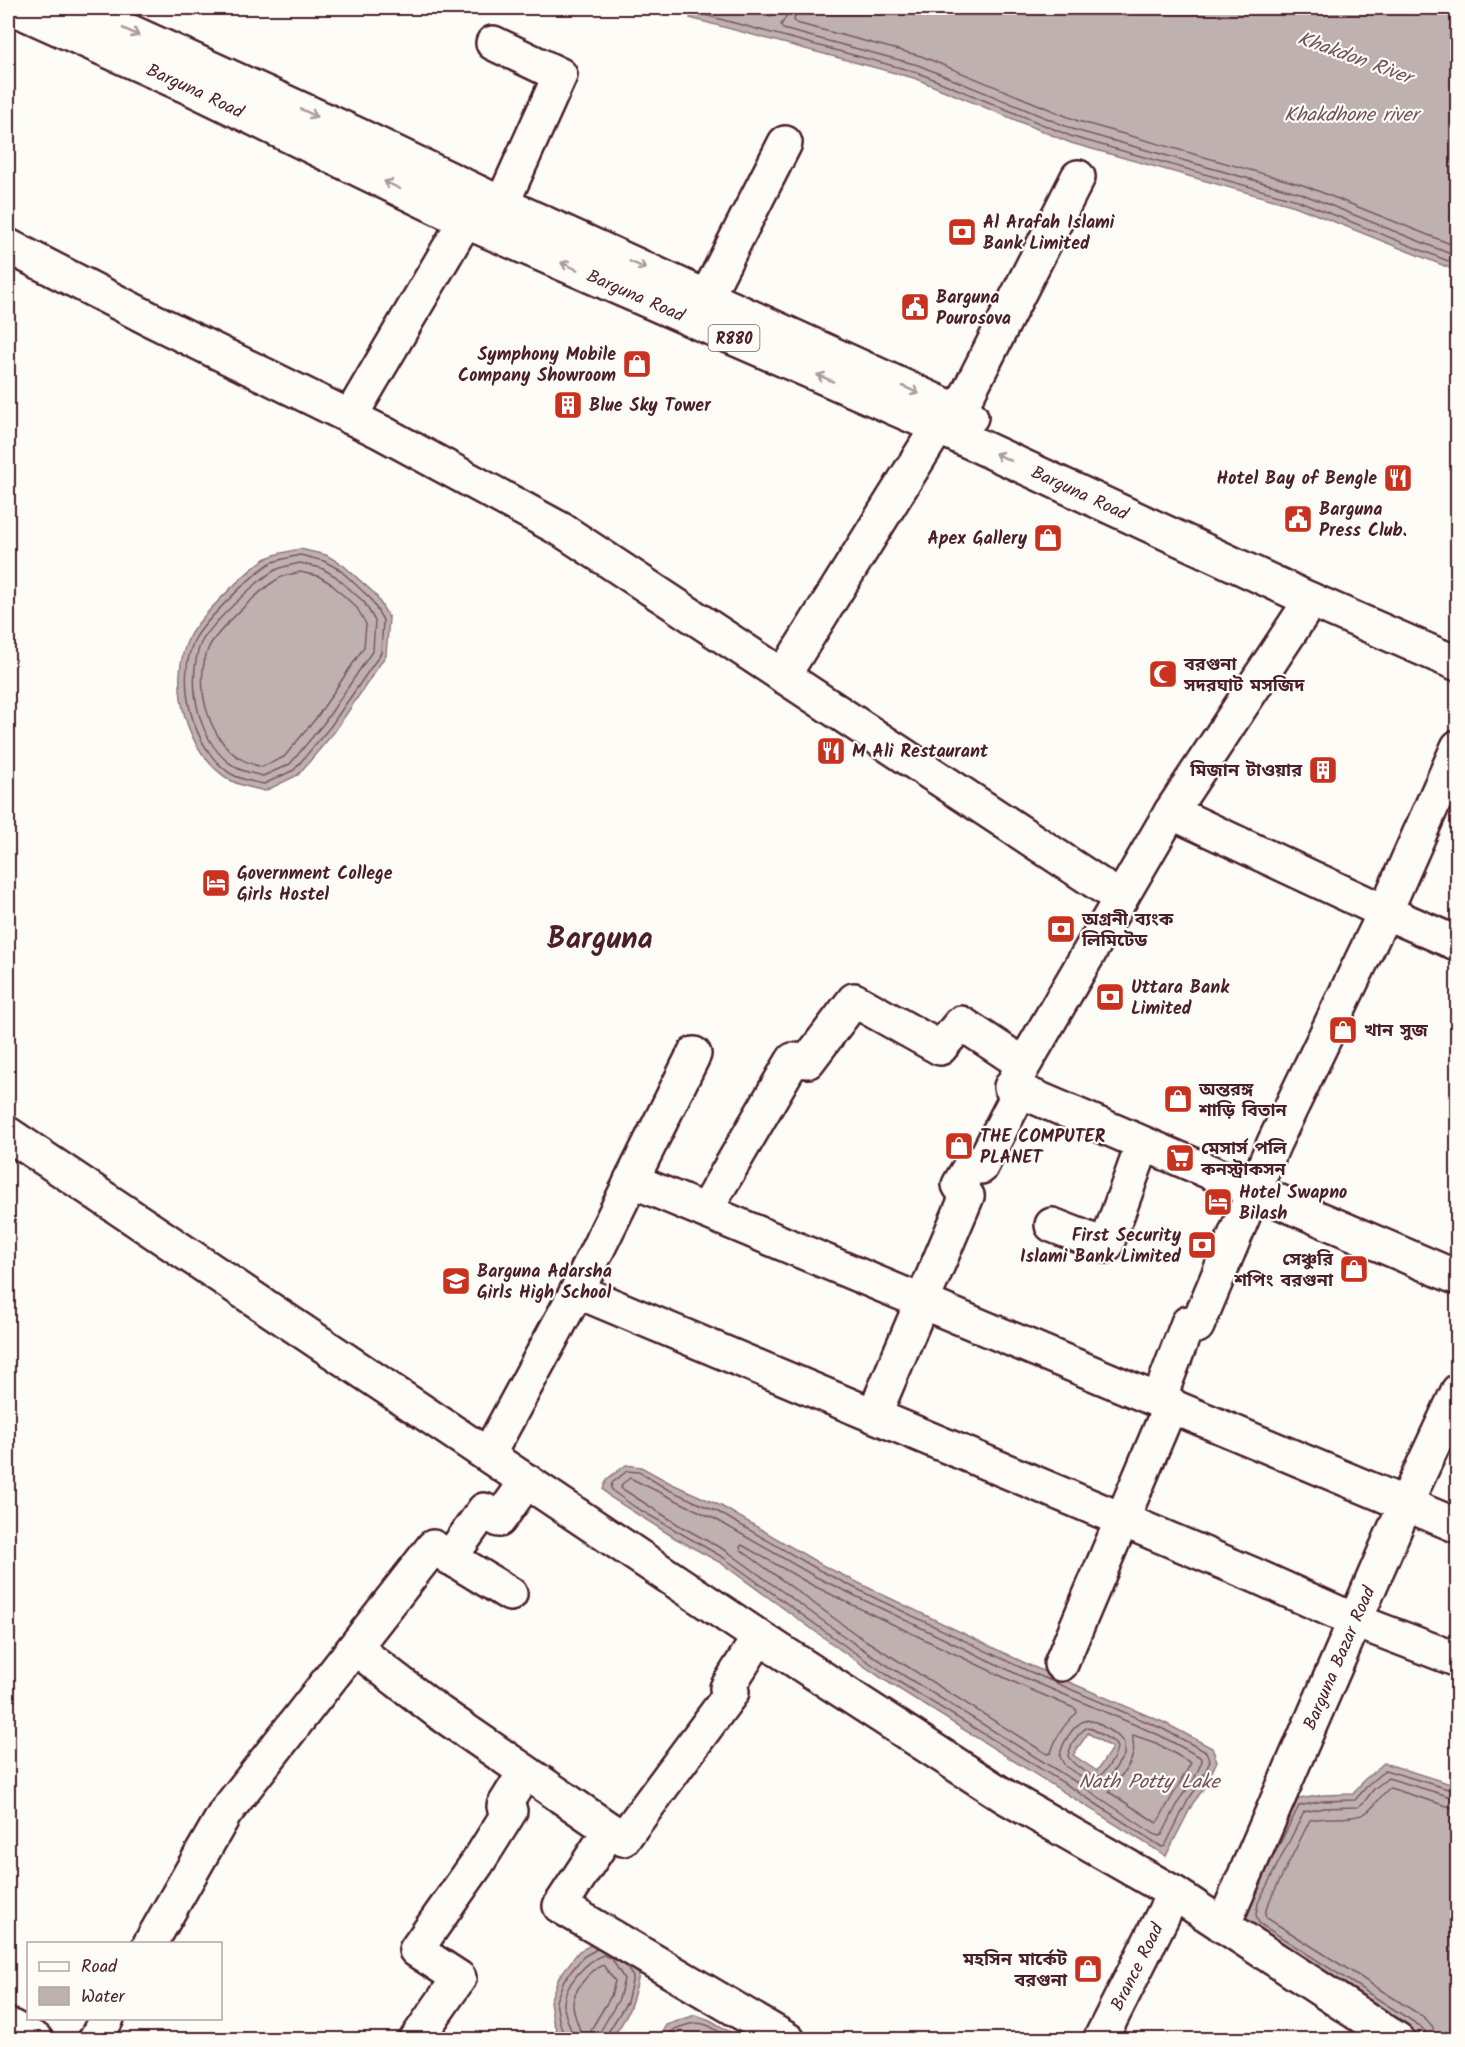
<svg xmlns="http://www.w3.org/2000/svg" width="1465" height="2047" font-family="Kalam,'Noto Sans Bengali',sans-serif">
<rect width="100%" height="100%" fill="#fdfcf7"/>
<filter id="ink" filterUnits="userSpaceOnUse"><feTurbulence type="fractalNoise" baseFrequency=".0167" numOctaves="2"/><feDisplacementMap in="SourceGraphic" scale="12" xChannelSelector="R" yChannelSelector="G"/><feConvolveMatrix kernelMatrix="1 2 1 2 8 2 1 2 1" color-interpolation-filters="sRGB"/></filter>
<g filter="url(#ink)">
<path fill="#c0b1b1" stroke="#91777b" stroke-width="1.5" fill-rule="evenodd" d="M694,8H751L771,17L775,8H1457V271L1295,206L1071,143L914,78L690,18Z
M300,549L326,555L343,565L375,594L389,618L386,655L335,731L298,775L265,791C254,788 240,786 230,780C186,754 167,683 189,637C197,620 252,565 269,557C279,553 290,551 300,549Z
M626,1465L641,1467L670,1483L721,1506L822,1565L877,1592L1029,1665L1165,1723L1212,1748L1217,1761L1205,1787L1193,1803L1166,1856L883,1679L845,1653L721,1563L675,1538L610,1497L603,1489L607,1479ZM1088,1733L1112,1748L1097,1771L1073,1755Z
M1384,1763L1457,1786V2039H1416L1246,1931L1242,1916L1294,1800L1323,1795L1353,1794L1364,1780Z
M603,1939L620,1948L639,1975C634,1997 627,2024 609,2039H560L553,2021L550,2001L559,1977L579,1951Z
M695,2015L710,2020L742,2039H658L666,2025Z"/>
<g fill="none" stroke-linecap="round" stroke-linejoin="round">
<path stroke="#795961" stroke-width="1.5" d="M699,8L701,14L916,72L1073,137L1297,200L1458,265
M788,8L787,15L781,25L783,29L918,65L1075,130L1300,193L1458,257
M797,8L794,20L796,23L921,56L1078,121L1303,185L1458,247
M300,555L324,561L340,570L370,598L383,620L381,653L330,727L294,770L264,784C254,782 242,780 233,775C193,752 174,680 195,639C203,623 257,569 273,562C282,559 291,557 300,555Z
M300,563L321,568L335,576L364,602L375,621L373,650L324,723L290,764L263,776C255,774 244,772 237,768C198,746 186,684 200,645C207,628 257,580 274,571C281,566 292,565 300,563Z
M300,572L318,576L330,583L357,608L366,624L364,647L317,717L284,757L262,767C255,765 247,763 241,759C207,739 193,682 209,647C216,632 263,587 278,579C284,575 293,574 300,572Z
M627,1471L639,1472L667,1489L718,1512L819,1570L875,1598L1026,1670L1163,1729L1206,1752L1210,1761L1200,1783L1188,1800L1165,1846L1162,1847L1151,1840L1072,1788L886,1674L848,1648L724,1558L635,1507L614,1492L611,1488L612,1483Z
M630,1478L715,1519L816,1577L872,1604L1023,1677L1159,1735L1200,1757L1202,1761L1194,1780L1181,1797L1162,1835L1159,1836L1154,1834L1076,1782L890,1667L852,1642L728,1552L682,1527L621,1488L622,1484Z
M742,1545L812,1585L867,1612L1020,1685L1076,1709L1077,1713C1065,1722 1055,1739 1051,1753L1047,1754L857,1635L741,1550L740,1547Z
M1087,1720L1096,1722L1118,1736L1124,1743V1755L1109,1778L1100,1784L1090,1783L1065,1766L1060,1757C1061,1744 1074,1723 1087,1720Z
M1089,1727L1114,1742L1117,1747C1116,1757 1106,1772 1098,1777C1088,1775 1073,1765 1068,1756C1070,1746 1079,1730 1089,1727Z
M1133,1735L1156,1743L1191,1763L1157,1823L1109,1792C1115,1781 1130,1769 1133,1754C1135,1747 1132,1741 1133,1735Z
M1269,1865L1299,1806L1323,1801L1355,1800L1369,1784L1385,1770L1458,1792
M565,2040L559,2020L556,2001L564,1980L583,1957L597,1949
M573,2040C572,2028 565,2018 564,2007C562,1987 586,1961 603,1955L612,1959L624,1979L619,1999L600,2032L598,2040
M582,2040C581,2028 574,2018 573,2006C572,1991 590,1970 603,1965L615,1981L611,1996L592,2028L589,2040
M606,2040L607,2034L627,2002L633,1977L625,1965
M665,2040C670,2031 674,2029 683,2026C704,2018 714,2029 732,2040
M1426,2040L1425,2031L1420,2026L1259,1923L1256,1915L1258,1903L1304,1812L1324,1808L1358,1807L1364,1802L1374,1789L1388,1778L1458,1799
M1435,2040L1433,2027L1425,2018L1267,1918L1265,1915L1267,1906L1310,1820C1326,1816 1355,1821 1367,1812C1376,1806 1380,1795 1390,1788L1450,1807L1458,1808"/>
<g stroke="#4a1f2b" stroke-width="38">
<g id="street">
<path d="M493,43L560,75L502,204"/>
<path d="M8,246L150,319L381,432L562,530L1120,898"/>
<path d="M707,296L785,143"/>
<path d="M959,411L1078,177"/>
<path d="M350,417L465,221"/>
<path d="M1311,600L1171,812L1011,1087L1458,1278"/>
<path d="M783,676L938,427"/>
<path d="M1171,812L1385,912L1458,944"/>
<path d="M8,1134L759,1637L1006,1797L1174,1893L1398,2040"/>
<path d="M631,1180L1458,1526"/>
<path d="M705,1211L793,1060L808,1061L854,1000L940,1048L961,1023L1023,1064"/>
<path d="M1052,1225L1106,1246L1143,1144"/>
<path d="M577,1291L1254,1575L1356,1621L1458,1660"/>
<path d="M1159,1399L1188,1323L1197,1326L1274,1143L1385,912L1458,747"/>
<path d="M874,1415L967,1196L959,1185L972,1163L981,1167L1020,1091"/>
<path d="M488,1455L577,1291L694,1054"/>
<path d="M450,1558L484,1510L499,1520L527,1481"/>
<path d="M355,1648L437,1711L623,1839L732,1692L727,1688L759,1637"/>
<path d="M1061,1664L1171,1404"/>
<path d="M610,1830L560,1906L788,2040"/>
<path id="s1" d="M1223,1926L1406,1503L1458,1391"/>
<path d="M150,1944L225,1813L433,1547L510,1594"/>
<path d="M8,2025L36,2040"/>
<path d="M95,2040L107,2018"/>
<path d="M416,2040L459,1978L416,1950L478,1862L510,1811L504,1806L525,1772"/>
<path id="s2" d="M1100,2040L1174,1893"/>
</g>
</g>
<g stroke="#4a1f2b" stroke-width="38">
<g id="primary">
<path id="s3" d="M13,8L193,89L465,221L938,427L1311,600L1458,664"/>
<path d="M78,8L356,134L502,204L971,417"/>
</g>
</g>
<use href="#street" stroke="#fdfcf7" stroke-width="33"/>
<use href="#primary" stroke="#fdfcf7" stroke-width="33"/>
</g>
<defs><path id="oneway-shaft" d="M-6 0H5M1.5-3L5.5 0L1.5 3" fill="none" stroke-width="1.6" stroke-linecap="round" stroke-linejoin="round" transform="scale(1.5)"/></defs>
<g stroke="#ac999b">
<use href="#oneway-shaft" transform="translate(131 32) rotate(25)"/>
<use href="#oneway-shaft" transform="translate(309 113) rotate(25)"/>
<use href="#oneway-shaft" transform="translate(392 185) rotate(-154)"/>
<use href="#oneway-shaft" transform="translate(638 265) rotate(24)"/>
<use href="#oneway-shaft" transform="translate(569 266) rotate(-156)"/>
<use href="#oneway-shaft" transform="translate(825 378) rotate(-156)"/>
<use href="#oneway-shaft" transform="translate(911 390) rotate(25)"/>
<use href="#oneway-shaft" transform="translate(1003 457) rotate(-155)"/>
</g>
</g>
<defs>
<g id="bank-square" transform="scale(1.5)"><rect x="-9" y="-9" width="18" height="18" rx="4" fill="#c8321e" stroke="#fdfcf7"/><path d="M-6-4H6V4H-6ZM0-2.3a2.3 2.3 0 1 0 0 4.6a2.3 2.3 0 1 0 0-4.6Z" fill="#fff"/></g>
<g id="civic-square" transform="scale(1.5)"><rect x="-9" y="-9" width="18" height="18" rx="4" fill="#c8321e" stroke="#fdfcf7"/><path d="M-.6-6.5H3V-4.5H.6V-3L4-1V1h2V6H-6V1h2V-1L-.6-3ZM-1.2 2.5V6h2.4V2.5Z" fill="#fff"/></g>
<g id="shop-square" transform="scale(1.5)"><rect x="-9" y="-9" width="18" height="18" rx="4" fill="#c8321e" stroke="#fdfcf7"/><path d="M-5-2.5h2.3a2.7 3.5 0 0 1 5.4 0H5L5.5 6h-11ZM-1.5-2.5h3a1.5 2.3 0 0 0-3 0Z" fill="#fff"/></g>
<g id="building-square" transform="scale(1.5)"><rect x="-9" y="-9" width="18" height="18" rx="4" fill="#c8321e" stroke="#fdfcf7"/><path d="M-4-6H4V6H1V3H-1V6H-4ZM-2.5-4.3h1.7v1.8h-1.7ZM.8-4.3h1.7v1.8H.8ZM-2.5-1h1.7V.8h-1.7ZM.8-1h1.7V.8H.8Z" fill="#fff"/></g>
<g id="restaurant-square" transform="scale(1.5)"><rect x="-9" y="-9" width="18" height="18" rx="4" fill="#c8321e" stroke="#fdfcf7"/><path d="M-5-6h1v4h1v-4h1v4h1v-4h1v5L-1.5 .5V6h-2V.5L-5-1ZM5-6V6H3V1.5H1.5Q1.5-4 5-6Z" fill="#fff"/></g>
<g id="mosque-square" transform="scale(1.5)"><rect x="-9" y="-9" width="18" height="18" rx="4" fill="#c8321e" stroke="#fdfcf7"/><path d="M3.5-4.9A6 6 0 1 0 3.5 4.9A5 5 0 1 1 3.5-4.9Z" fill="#fff"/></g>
<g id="hotel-square" transform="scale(1.5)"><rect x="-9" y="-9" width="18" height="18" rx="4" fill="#c8321e" stroke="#fdfcf7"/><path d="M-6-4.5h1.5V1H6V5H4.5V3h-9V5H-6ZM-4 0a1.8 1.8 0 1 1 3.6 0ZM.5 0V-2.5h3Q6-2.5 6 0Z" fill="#fff"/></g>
<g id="supermarket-square" transform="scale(1.5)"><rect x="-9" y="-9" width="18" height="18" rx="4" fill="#c8321e" stroke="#fdfcf7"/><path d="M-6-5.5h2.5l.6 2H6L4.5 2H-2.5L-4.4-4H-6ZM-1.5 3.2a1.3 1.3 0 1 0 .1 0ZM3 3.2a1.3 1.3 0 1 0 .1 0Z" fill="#fff"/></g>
<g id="university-square" transform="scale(1.5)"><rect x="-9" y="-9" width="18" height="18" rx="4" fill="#c8321e" stroke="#fdfcf7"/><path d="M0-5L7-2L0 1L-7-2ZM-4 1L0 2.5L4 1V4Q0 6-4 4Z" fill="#fff"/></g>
</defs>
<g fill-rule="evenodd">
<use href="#bank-square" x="962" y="232"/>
<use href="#civic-square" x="915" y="307"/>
<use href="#shop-square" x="637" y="364"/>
<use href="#building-square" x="568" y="405"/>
<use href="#restaurant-square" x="1398" y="478"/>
<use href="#civic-square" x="1298" y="519"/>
<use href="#shop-square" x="1048" y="538"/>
<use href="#mosque-square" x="1163" y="674"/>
<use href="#restaurant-square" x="831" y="751"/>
<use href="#building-square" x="1323" y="770"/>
<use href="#hotel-square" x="216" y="883"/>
<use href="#bank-square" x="1061" y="929"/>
<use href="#bank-square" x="1110" y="997"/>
<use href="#shop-square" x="1343" y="1030"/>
<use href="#shop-square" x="1178" y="1099"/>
<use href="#shop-square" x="959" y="1146"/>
<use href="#supermarket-square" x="1180" y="1158"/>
<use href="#hotel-square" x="1218" y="1202"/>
<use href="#bank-square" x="1202" y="1245"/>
<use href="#shop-square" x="1354" y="1269"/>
<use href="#university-square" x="456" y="1281"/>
<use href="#shop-square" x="1088" y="1969"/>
</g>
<g text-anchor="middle" stroke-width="4.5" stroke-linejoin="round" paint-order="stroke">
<rect fill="#fdfcf7" stroke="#806168" stroke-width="1.5" x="708.5" y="325" width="51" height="26" rx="4.5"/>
<g font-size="16" font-weight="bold" fill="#4a1f2b">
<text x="734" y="344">R880</text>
</g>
<g font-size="18" fill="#4a1f2b" stroke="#fdfcf7">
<text dy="6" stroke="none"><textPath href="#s3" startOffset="200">Barguna Road</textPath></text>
<text dy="6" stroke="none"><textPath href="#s3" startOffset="686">Barguna Road</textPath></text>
<text dy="6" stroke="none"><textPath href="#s3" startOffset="1172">Barguna Road</textPath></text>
<text dy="6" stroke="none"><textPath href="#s1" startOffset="292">Barguna Bazar Road</textPath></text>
<text dy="6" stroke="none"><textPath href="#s2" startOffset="82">Brance Road</textPath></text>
</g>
<g font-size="18" font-weight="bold" fill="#4a1f2b" stroke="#fdfcf7" text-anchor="start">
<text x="983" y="228">Al Arafah Islami<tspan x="983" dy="21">Bank Limited</tspan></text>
<text x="936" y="303">Barguna<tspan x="936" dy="21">Pourosova</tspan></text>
<text x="616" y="360" text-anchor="end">Symphony Mobile<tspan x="616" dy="21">Company Showroom</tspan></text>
<text x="589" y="411">Blue Sky Tower</text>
<text x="1377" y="484" text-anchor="end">Hotel Bay of Bengle</text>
<text x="1319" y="515">Barguna<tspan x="1319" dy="21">Press Club.</tspan></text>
<text x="1027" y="544" text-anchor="end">Apex Gallery</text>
<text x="1184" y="670">বরগুনা<tspan x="1184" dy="21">সদরঘাট মসজিদ</tspan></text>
<text x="852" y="757">M Ali Restaurant</text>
<text x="1302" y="776" text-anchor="end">মিজান টাওয়ার</text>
<text x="237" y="879">Government College<tspan x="237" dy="21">Girls Hostel</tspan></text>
<text x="1082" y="925">অগ্রনী ব্যংক<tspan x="1082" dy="21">লিমিটেড</tspan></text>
<text x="1131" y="993">Uttara Bank<tspan x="1131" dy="21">Limited</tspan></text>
<text x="1364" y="1036">খান সুজ</text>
<text x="1199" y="1095">অন্তরঙ্গ<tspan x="1199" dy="21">শাড়ি বিতান</tspan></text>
<text x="980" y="1142">THE COMPUTER<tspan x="980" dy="21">PLANET</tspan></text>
<text x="1201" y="1154">মেসার্স পলি<tspan x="1201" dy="21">কনস্ট্রাকসন</tspan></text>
<text x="1239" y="1198">Hotel Swapno<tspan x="1239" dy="21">Bilash</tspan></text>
<text x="1181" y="1241" text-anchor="end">First Security<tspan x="1181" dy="21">Islami Bank Limited</tspan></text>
<text x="1333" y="1265" text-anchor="end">সেঞ্চুরি<tspan x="1333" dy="21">শপিং বরগুনা</tspan></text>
<text x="477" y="1277">Barguna Adarsha<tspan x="477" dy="21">Girls High School</tspan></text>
<text x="1067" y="1965" text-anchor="end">মহসিন মার্কেট<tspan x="1067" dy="21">বরগুনা</tspan></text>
</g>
<g font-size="20" font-style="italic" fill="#73525a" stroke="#fdfcf7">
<text transform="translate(1355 57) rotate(20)" y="7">Khakdon River</text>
<text x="1351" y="121">Khakdhone river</text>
<text x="1149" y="1788">Nath Potty Lake</text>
</g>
<g font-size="30" font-weight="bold" fill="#4a1f2b" stroke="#fdfcf7">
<text x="600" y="948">Barguna</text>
</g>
</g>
<rect width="1465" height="2047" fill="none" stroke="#fdfcf7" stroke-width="30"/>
<rect x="15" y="15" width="1435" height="2017" fill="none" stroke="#4a1f2b" stroke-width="2" filter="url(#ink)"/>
<rect x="27" y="1942" width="195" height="78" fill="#fdfcf7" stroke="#b5a4a5" stroke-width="1.5"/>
<rect x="39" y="1962" width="30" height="9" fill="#fdfcf7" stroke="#b5a4a5" stroke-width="1.5"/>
<text x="81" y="1972" font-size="18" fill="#4a1f2b">Road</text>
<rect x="39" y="1987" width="30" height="18" fill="#c0b1b1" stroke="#b5a4a5" stroke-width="1.5"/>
<text x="81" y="2002" font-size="18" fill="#4a1f2b">Water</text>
</svg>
